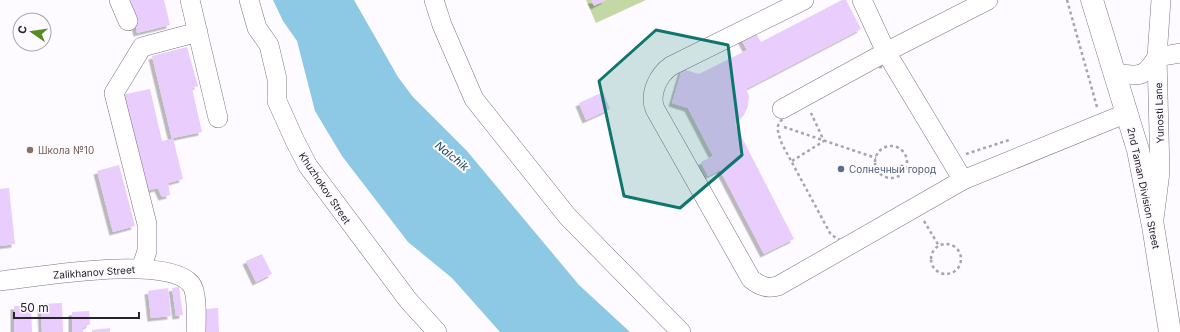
<svg xmlns="http://www.w3.org/2000/svg" width="1180" height="332" font-family="Inter,sans-serif">
<defs>
<filter id="shadow"><feDropShadow dx="-3.5" dy="3.5" stdDeviation="0" flood-color="#0004"/></filter>
</defs>
<rect width="100%" height="100%" fill="#fdfbff"/>
<path fill="#c3d8a5" d="M586,0H646L596,23Z"/>
<path fill="#8dc8e4" d="M273,0H354L398,77L413,97L467,151L579,285L630,332H500L452,278L408,242L342,156L315,111L297,41L283,21Z"/>
<path fill="#e9cdfd" filter="url(#shadow)" d="M130,0H164L170,25L137,33Z
M591,0H606L594,6Z
M842,0H846L861,29L746,89L749,96L748,106L744,115L735,124L794,239L764,254L720,170L708,176L701,162L713,156L688,108L672,103L682,69L699,74L747,50L740,37L754,30L761,42Z
M187,47L198,86L192,88L202,132L173,138L183,179L168,183L170,195L162,197L158,188L142,192L121,95L150,89L162,141L172,139L152,56Z
M603,92L610,109L586,120L579,103Z
M119,165L135,226L113,232L97,171Z
M9,188L15,244L0,246V189Z
M262,254L272,274L256,282L246,261Z
M179,287L183,315L176,316L172,288Z
M168,288L171,316L151,318L148,291Z
M62,303L63,332H42L41,304Z
M14,306H31L32,332H14Z
M218,308L219,332H206V309Z
M89,311L90,324L83,328V332H72V312Z
M110,328V332H92V330Z"/>
<g fill="none" stroke-linecap="round" stroke-linejoin="round">
<g stroke="#7d7284" stroke-width="20">
<path id="minor" d="M119,0L128,21
M190,0L218,118
M249,0L257,28L269,45L277,79V101L295,141L308,166L408,300L437,332
M434,0L442,25L474,99L568,217L681,332
M804,0L671,66C658,75 649,94 655,109L751,279C760,286 767,289 778,286L963,180L1127,113
M862,0L886,52L963,180
M1157,57L1180,53
M1115,73C1140,76 1143,79 1157,57
M782,109L886,52L988,0
M1154,219L1160,172L1157,57L1161,0
M141,269L147,251V224L114,93L142,47L198,32
M0,281C37,277 166,254 191,284C198,293 196,320 196,332"/>
</g>
<g stroke="#7d7284" stroke-width="23">
<path id="major" d="M1092,0L1138,150L1153,226L1170,332"/>
</g>
<path stroke="#a7a4aa" stroke-width="2.5" stroke-dasharray="3 3" stroke-linecap="butt" d="M1067,0L1097,107
M873,67H881L890,70L951,174L944,187L845,241L837,239L830,233L782,144C780,138 777,132 778,126C782,109 855,76 873,67Z
M784,127L876,158
M875 162a16 16 0 1 1 32 0a16 16 0 1 1-32 0Z
M966,154L1009,140
M792,161L824,141L811,113
M906,168L933,176
M924,221L939,246
M931 259a15 15 0 1 1 30 0a15 15 0 1 1-30 0Z"/>
<use href="#minor" stroke="#fff" stroke-width="19"/>
<use href="#major" stroke="#fff" stroke-width="22"/>
</g>
<path fill="#0f766e" fill-opacity="0.2" stroke="#0f766e" stroke-width="3" stroke-linejoin="round" d="M656,30L728,45L742,155L680,208L624,196L599,81Z"/>
<circle fill="#8d6e63" stroke="#fdfbff" stroke-width="1.5" cx="30" cy="150" r="4"/>
<circle fill="#5c6f8a" stroke="#fdfbff" stroke-width="1.5" cx="841" cy="169" r="4"/>
<g text-anchor="middle" stroke-width="4" stroke-linejoin="round" paint-order="stroke">
<g font-size="10" fill="#28232b" stroke="#fdfbff">
<text transform="translate(1159 113) rotate(-92)" y="4">Yunosti Lane</text>
<text transform="translate(325 188) rotate(56)" y="4">Khuzhokov Street</text>
<text transform="translate(1144 188) rotate(78)" y="4">2nd Taman Division Street</text>
<text transform="translate(94 272) rotate(-4)" y="4">Zalikhanov Street</text>
</g>
<g font-size="10" fill="#785e54" stroke="#fdfbff" text-anchor="start">
<text x="38" y="154">Школа №10</text>
</g>
<g font-size="10" fill="#4e5e75" stroke="#fdfbff" text-anchor="start">
<text x="849" y="173">Солнечный город</text>
</g>
<g font-size="11" font-style="italic" fill="#144559" stroke="#fdfbff">
<text transform="translate(452 156) rotate(39)" y="4">Nalchik</text>
</g>
</g>
<g transform="translate(32 32) rotate(283)"><circle r="19" fill="#fdfbff" stroke="#a8a5aa"/>
<path d="M0-3L7 15L0 10L-7 15Z" fill="#578b23"/>
<text y="-6" font-size="11" font-weight="bold" text-anchor="middle" fill="#28232b">С</text>
</g>
<path d="M14 312v6h125v-6" fill="none" stroke="#28232b" stroke-width="2"/>
<text x="20" y="312" font-size="12" fill="#28232b" stroke="#fdfbff" stroke-width="3" paint-order="stroke">50 m</text>
</svg>
